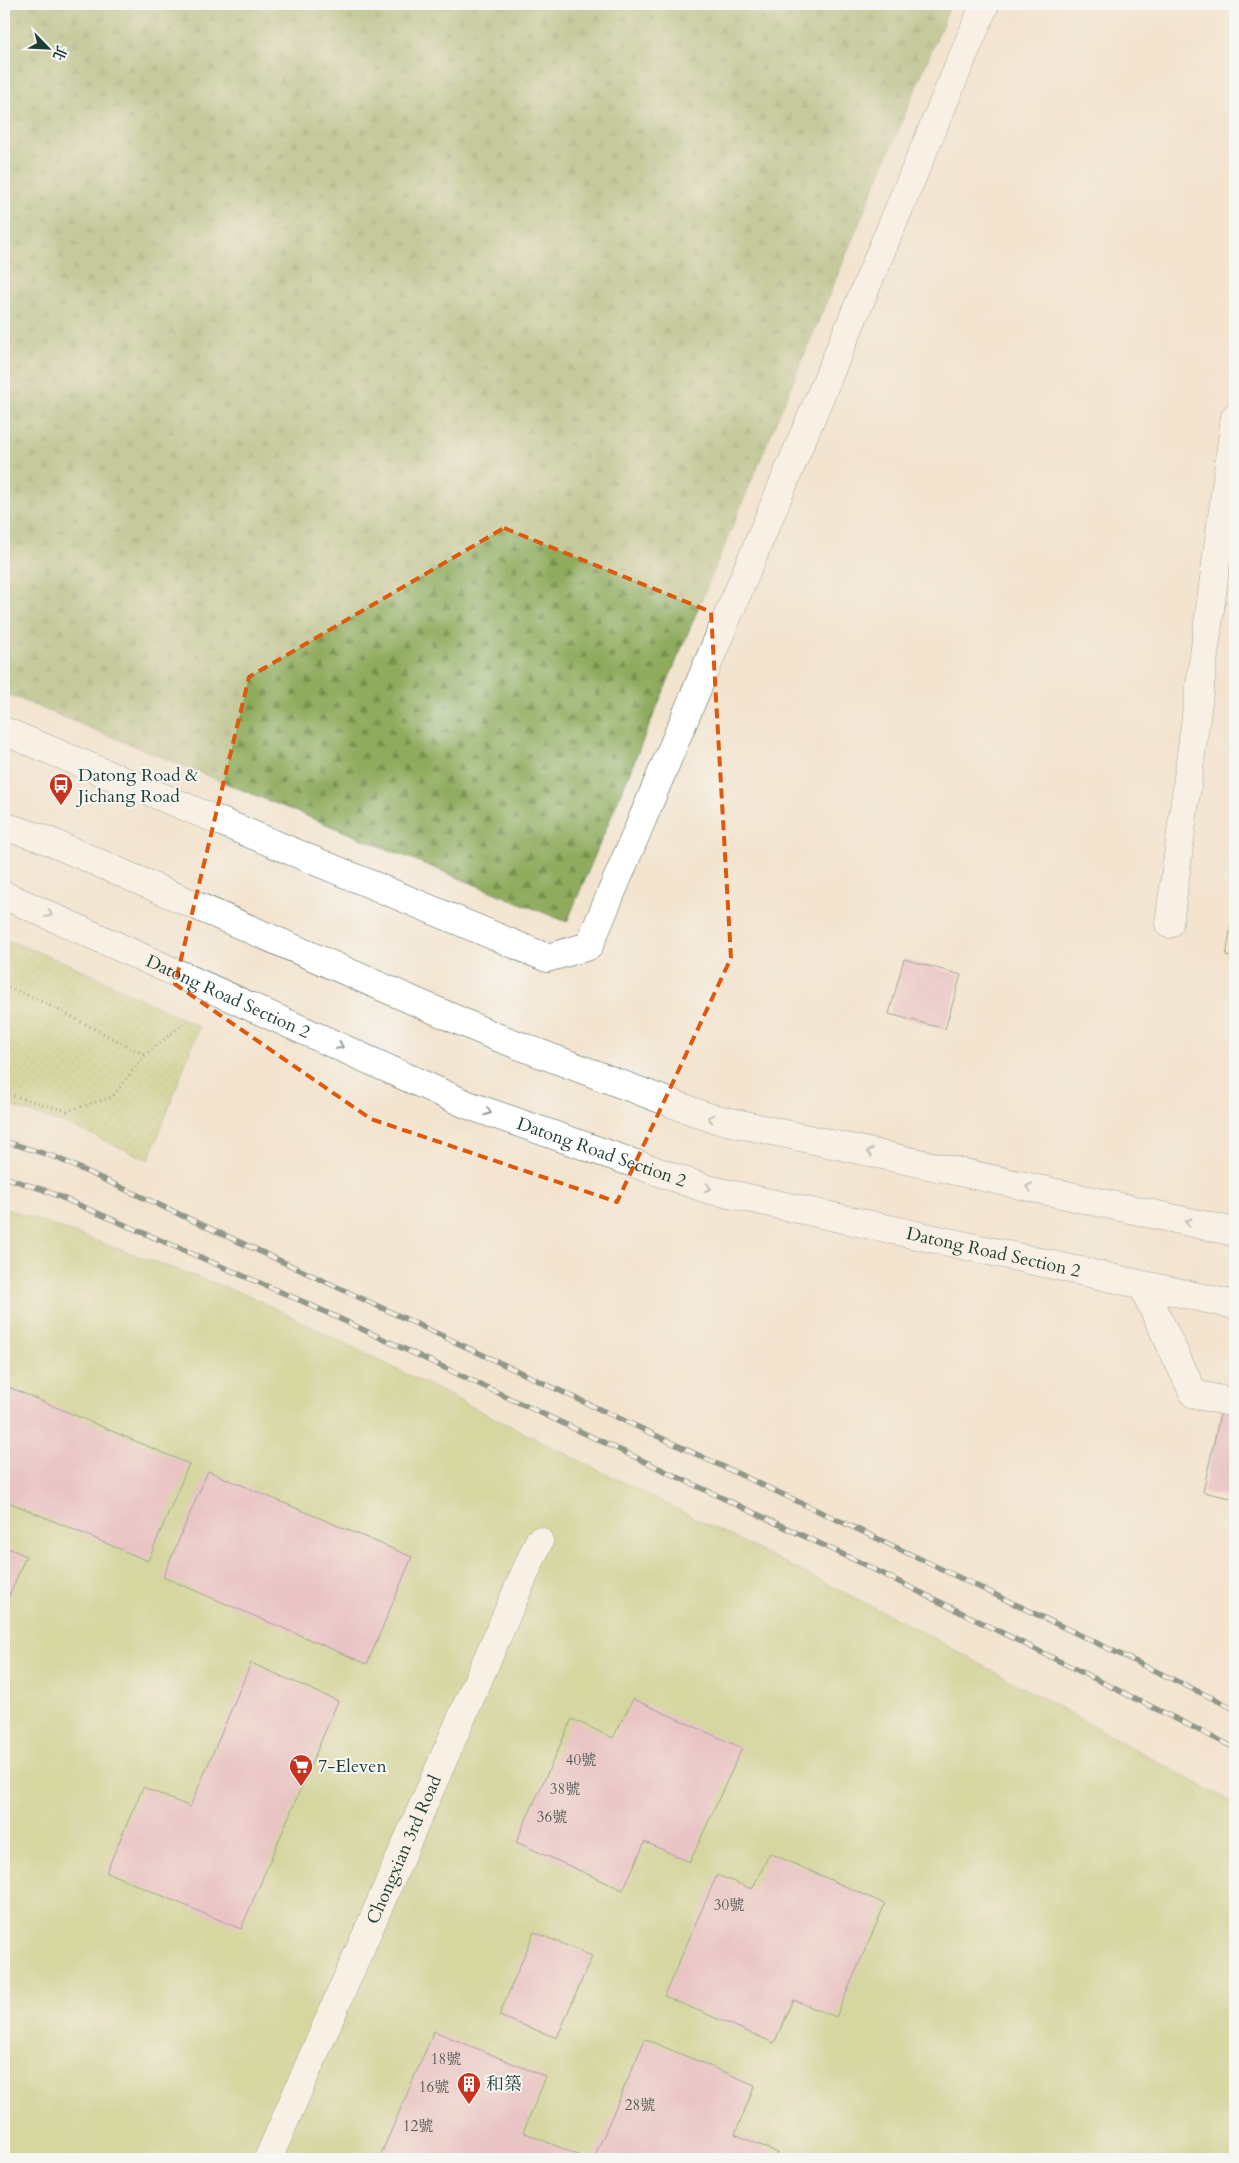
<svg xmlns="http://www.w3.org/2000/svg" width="1239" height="2163" font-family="Cardo,'Noto Serif TC',serif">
<defs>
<pattern id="forest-firs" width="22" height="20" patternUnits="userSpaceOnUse" patternTransform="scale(1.25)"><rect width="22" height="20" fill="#8fab5d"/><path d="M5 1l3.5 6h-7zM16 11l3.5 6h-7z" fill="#748c4e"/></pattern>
<pattern id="park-dots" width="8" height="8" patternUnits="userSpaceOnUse" patternTransform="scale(1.25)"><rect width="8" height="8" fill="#b4c669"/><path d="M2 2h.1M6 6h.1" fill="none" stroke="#92a257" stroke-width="1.8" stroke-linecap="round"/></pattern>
</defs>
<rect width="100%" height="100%" fill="#f6f6f2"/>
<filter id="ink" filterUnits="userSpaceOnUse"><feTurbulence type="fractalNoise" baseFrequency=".02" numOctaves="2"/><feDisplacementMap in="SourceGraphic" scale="10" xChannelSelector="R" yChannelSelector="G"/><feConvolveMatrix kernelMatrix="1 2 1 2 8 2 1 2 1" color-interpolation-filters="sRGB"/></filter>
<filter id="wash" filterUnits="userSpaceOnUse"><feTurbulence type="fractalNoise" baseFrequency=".0096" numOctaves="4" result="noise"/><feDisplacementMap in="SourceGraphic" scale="20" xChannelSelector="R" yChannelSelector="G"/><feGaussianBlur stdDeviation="1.12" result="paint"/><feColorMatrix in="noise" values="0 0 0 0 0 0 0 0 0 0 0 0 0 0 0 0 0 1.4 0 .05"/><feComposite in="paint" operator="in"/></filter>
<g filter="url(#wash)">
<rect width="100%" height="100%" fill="#f3e4cf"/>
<path fill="#b4c669" stroke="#6a824e" d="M4,1208L250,1296L911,1626L1235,1804V2159H4Z"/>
<path fill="url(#forest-firs)" stroke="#577448" d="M4,4H951L567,922L4,693Z"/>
<path fill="url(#park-dots)" stroke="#6a824e" d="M4,939L74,966L199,1027L149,1160L74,1127L4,1104Z"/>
<g id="blocks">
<path fill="#df9eb8" d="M1234,906H1235V958L1226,956Z
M904,959L961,975L945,1029L889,1014Z
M4,1385L189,1464L148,1561L4,1500Z
M1222,1406L1235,1409V1499L1203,1492Z
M208,1471L412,1557L367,1664L163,1577Z
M4,1546L26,1556L4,1608Z
M251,1663L338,1701L241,1929L106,1872L143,1787L190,1807Z
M633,1699L742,1748L690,1862L645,1842L623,1890L516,1842L572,1719L613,1738Z
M770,1853L885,1904L836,2017L794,2000L774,2043L664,1996L717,1875L752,1889Z
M534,1932L592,1956L557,2038L499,2016Z
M434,2031L546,2077L523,2132L578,2155L576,2159H379Z
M645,2039L755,2085L735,2134L778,2153L775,2159H597L594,2158Z"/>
</g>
</g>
<g filter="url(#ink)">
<use href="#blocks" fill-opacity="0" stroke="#3f564b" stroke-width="1"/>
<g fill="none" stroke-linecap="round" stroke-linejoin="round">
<g stroke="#3f564b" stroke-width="29">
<g id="minor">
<path d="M4,731L547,958L589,946L985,4"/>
<path d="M1169,924L1235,417"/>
<path d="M1142,1285L1194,1394L1235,1403"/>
<path id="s1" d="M268,2159L539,1541"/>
</g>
</g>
<g stroke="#3f564b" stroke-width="29">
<g id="major">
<path d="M4,826L44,839L494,1036L708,1117L1235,1232"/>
<path id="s2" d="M4,895L468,1105L707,1189L1235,1305"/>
</g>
</g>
<path stroke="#3f564b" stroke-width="3" stroke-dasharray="1 4" stroke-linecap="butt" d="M4,985L45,1003L145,1055
M4,1093L67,1111L112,1097L145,1055L187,1021"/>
<use href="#minor" stroke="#fff" stroke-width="28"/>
<use href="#major" stroke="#fff" stroke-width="28"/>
<g stroke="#1f3d34" stroke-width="5.5">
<path id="rail" d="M4,1141L55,1157L309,1274L872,1536L1235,1709
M4,1177L44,1190L304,1302L859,1562L1235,1748"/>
</g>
<use href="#rail" stroke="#f6f6f2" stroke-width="4" stroke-dasharray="11" stroke-linecap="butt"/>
</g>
<defs><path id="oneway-chevron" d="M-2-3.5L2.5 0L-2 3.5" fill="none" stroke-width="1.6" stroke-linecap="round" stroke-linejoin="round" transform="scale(1.25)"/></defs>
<g stroke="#8f9e9a">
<use href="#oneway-chevron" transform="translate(49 914) rotate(24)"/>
<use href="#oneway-chevron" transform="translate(340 1046) rotate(24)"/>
<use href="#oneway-chevron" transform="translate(488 1112) rotate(19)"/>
<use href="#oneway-chevron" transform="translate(711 1118) rotate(-165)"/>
<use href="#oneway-chevron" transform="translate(870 1152) rotate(-168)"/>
<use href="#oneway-chevron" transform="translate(1029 1187) rotate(-168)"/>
<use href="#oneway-chevron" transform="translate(708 1188) rotate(16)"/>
<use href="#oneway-chevron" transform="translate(1188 1222) rotate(-168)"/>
</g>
</g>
<path d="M0 0H1239V2163H0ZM504,528L711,612L731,958L617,1202L371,1119L175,984L249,677Z" fill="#f3e4cf" fill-opacity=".55" fill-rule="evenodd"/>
<path fill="none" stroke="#de580e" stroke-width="4" stroke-dasharray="10 6" stroke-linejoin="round" d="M504,528L711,612L731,958L617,1202L371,1119L175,984L249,677Z"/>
<defs>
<g id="bus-pin" transform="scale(1.25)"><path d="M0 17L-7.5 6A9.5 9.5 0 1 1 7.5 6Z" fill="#c8321e" stroke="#f6f6f2"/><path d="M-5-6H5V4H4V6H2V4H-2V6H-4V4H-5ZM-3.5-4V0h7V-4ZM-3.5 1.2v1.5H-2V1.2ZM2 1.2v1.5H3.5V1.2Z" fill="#fff"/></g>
<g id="supermarket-pin" transform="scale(1.25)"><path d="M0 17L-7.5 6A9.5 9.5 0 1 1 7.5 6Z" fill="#c8321e" stroke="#f6f6f2"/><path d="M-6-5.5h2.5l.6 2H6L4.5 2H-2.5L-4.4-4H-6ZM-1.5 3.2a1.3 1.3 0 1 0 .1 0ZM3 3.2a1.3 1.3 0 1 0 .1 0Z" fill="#fff"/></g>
<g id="building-pin" transform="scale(1.25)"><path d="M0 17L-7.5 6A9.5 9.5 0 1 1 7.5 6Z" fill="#c8321e" stroke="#f6f6f2"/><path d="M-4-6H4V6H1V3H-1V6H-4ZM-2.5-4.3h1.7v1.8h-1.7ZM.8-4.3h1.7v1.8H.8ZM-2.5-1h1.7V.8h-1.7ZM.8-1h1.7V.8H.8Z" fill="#fff"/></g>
</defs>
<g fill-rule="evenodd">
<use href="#bus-pin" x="61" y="785"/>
<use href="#supermarket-pin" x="301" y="1766"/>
<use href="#building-pin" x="469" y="2084"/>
</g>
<g text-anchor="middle" stroke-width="4" stroke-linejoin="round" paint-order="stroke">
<g font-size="15" fill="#4f5555">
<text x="581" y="1765">40號</text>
<text x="565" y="1794">38號</text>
<text x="552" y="1822">36號</text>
<text x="729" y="1910">30號</text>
<text x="446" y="2064">18號</text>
<text x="434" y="2092">16號</text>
<text x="640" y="2110">28號</text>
<text x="418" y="2131">12號</text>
</g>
<g font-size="18" fill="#1f3d34" stroke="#f6f6f2" text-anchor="start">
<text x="78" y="781">Datong Road &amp;<tspan x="78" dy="21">Jichang Road</tspan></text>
<text x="318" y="1772">7-Eleven</text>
<text x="486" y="2090">和築</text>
</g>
<g font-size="18" fill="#1f3d34" stroke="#f6f6f2">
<text dy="6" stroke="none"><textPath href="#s2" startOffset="246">Datong Road Section 2</textPath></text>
<text dy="6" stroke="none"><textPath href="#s2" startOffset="651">Datong Road Section 2</textPath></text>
<text dy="6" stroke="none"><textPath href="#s2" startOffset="1056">Datong Road Section 2</textPath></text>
<text dy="6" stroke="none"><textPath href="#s1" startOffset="338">Chongxian 3rd Road</textPath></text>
</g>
</g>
<rect width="1239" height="2163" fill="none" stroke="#f6f6f2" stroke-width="20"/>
<g transform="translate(48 48) rotate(114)" stroke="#f6f6f2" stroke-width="4" paint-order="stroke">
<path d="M0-4L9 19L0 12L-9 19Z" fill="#1f3d34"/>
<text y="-8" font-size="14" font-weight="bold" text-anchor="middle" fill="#1f3d34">北</text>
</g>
</svg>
